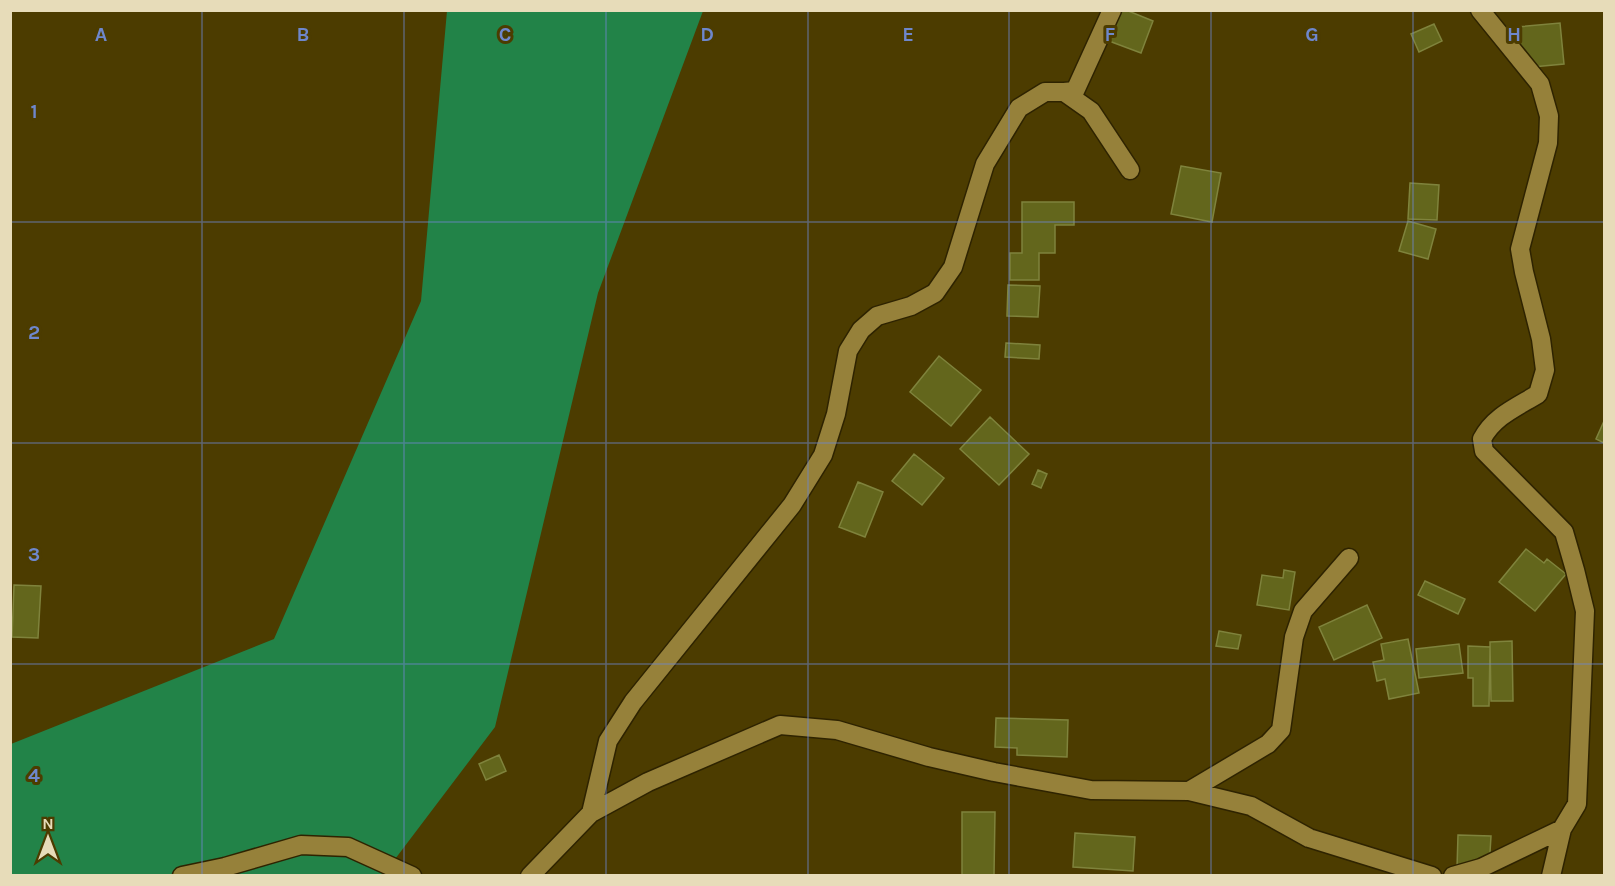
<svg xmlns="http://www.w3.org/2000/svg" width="1615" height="886" font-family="Karla,sans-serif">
<rect width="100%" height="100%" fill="#4c3c00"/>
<path fill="#228348" d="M447,11H703L598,293L495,727L383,875L11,876V744L274,639L421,301Z"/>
<path fill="#63661c" stroke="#7f833c" stroke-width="1.5" d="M1120,10H1126L1153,21L1141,53L1109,41Z
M1560,23L1564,64L1522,68L1517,27Z
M1434,24L1442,41L1419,52L1411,34Z
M1181,166L1221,173L1212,222L1171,214Z
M1410,183L1439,185L1437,220L1408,219Z
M1022,202H1074V225H1055V253H1039V280H1010V253H1022Z
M1408,221L1436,229L1428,259L1399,251Z
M1008,285L1040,286L1038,317L1007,316Z
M1006,343L1040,345L1039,359L1005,357Z
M939,356L981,390L951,426L910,392Z
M990,417L1029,454L999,485L960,449Z
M1604,421V443L1596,439Z
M914,454L944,478L922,505L892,481Z
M1038,470L1047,474L1041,488L1032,484Z
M858,482L883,492L865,537L839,527Z
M1526,549L1544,563L1547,559L1566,574L1535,611L1499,582Z
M1284,570L1295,572L1289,610L1257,605L1262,575L1283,578Z
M1425,581L1465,599L1458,614L1418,595Z
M14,585L41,586L38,638L12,637Z
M1367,605L1382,638L1334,660L1319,627Z
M1219,631L1241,635L1238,649L1216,646Z
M1408,639L1419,693L1389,699L1385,679L1377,681L1373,662L1384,660L1381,644Z
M1512,641L1513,701H1491L1490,642Z
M1459,644L1463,673L1419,678L1416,649Z
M1468,646L1490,647L1489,706H1473V678H1468Z
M996,718L1068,720L1067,757L1017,755V748L995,747Z
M499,755L506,771L486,780L479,764Z
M962,812H995L994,875L1005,876H962Z
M1075,833L1135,837L1133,871L1073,867Z
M1458,835L1491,836L1489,869L1457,868Z"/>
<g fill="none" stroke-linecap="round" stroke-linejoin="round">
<g stroke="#2e2300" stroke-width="21">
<path id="minor" d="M1064,92L1075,91L1112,10
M1189,791L1268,744L1281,730L1294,637L1303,611L1349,558
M591,813L608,741L633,702L792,505L823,455L836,414L848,351L861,330L877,316L911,306L935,293L953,267L985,164L1019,108L1045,92H1064L1091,111L1130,170
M182,876L225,867L301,845L348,847L412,876
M530,876L591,813L648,782L780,725L837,730L929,757L994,772L1091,790L1189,791L1251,806L1309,838L1432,876
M1453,876L1481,868L1562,829L1577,804L1585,611L1575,570L1564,532L1484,451L1482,439C1494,416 1517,407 1538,394L1545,370L1541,339L1524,272L1520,249L1548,143L1549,116L1540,84L1480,10
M1551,876L1562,829"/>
</g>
<use href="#minor" stroke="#96813a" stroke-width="18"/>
</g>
<path fill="none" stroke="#6e87cc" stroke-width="1.5" stroke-opacity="0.55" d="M202,10V876M404,10V876M606,10V876M808,10V876M1009,10V876M1211,10V876M1413,10V876M10,222H1604M10,443H1604M10,664H1604"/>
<g font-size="20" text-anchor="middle" font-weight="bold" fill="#6e87cc" stroke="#4c3c00" stroke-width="6" stroke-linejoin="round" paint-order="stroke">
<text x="101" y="41">A</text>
<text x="303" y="41">B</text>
<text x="505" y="41">C</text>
<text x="707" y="41">D</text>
<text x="908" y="41">E</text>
<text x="1110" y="41">F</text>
<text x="1312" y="41">G</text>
<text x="1514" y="41">H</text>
<text x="34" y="118">1</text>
<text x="34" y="339">2</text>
<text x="34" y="561">3</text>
<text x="34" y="782">4</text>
</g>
<rect width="1615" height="886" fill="none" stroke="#e7dcb9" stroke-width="24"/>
<g transform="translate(48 838)" stroke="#4c3c00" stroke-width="4.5" paint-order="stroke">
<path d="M0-4.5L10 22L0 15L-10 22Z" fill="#e7dcb9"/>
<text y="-9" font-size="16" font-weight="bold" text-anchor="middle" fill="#e7dcb9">N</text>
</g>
</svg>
